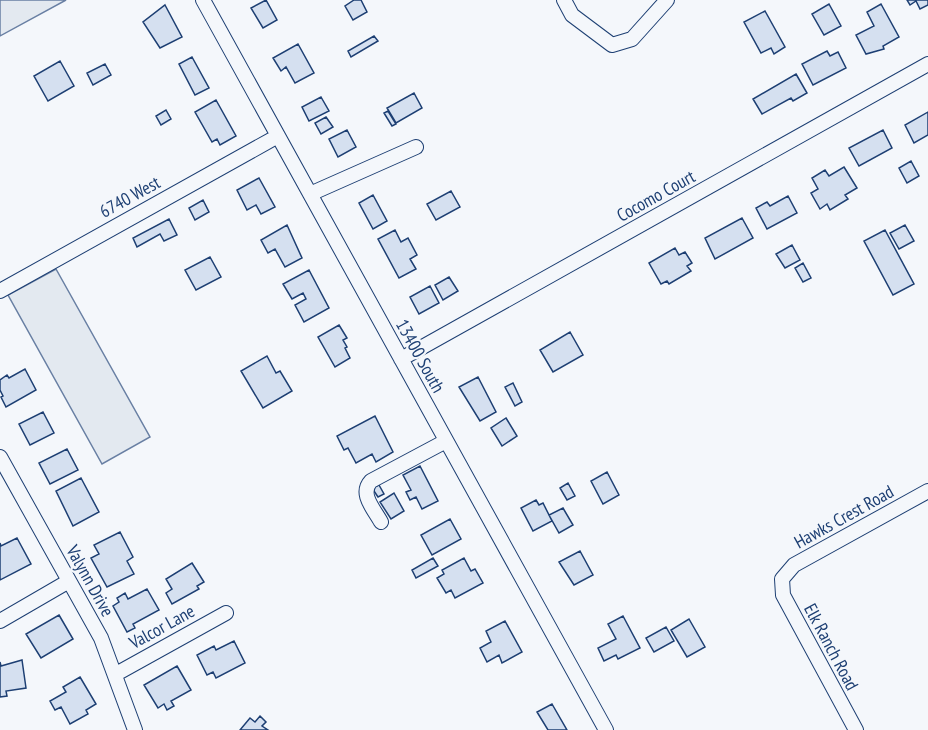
<svg xmlns="http://www.w3.org/2000/svg" width="928" height="730" font-family="'PT Sans Narrow',sans-serif">
<rect width="100%" height="100%" fill="#f4f7fb"/>
<path fill="#e3e9f0" stroke="#687fa3" stroke-width="1.5" d="M0,0H66L0,36Z
M56,269L150,437L102,464L8,295Z"/>
<path fill="#d5e0f0" stroke="#1d3f73" stroke-width="1.5" d="M266,0L277,20L263,28L251,8Z
M354,0H361L367,12L353,20L345,6Z
M907,0H928V5L920,9L916,1L910,5Z
M829,4L841,26L824,35L812,14Z
M881,4L899,37L883,46L884,49L866,54L856,35L874,26L867,12Z
M165,5L182,37L160,48L143,22Z
M765,11L785,47L774,54L771,48L761,53L744,22Z
M374,36L378,41L351,57L348,51Z
M298,44L314,73L295,83L286,67L281,71L273,58Z
M827,51L830,56L838,52L846,68L813,85L802,64Z
M192,57L209,88L195,95L179,64Z
M60,61L74,86L48,101L34,76Z
M105,64L111,75L93,85L87,73Z
M796,74L807,93L793,101L791,98L762,114L753,99Z
M414,93L422,108L396,123L387,108Z
M321,97L329,111L309,121L302,107Z
M216,100L236,136L220,145L217,139L212,142L195,112Z
M166,110L171,119L161,125L156,116Z
M388,111L396,124L392,126L384,113Z
M928,112V135L914,143L905,125Z
M326,117L333,127L321,134L315,123Z
M347,130L356,147L338,157L329,139Z
M883,130L892,148L859,166L849,148Z
M911,161L919,176L907,183L899,168Z
M844,167L857,188L845,195L848,199L830,210L827,204L820,209L811,193L818,189L812,178L825,170L829,176Z
M259,178L275,207L261,214L256,205L247,210L237,190Z
M451,191L460,207L436,220L427,204Z
M373,195L387,221L373,229L359,203Z
M788,196L797,213L767,229L756,208L767,202L770,206Z
M203,200L209,212L195,220L189,208Z
M742,218L753,238L715,259L705,238Z
M169,219L177,235L164,241L160,234L137,247L133,238Z
M287,225L302,258L285,267L275,249L268,253L261,240Z
M905,225L914,241L899,249L890,233Z
M395,230L401,242L408,238L417,255L410,259L416,269L399,278L378,239Z
M885,230L914,284L893,295L864,241Z
M792,245L800,260L785,268L776,254Z
M675,248L679,255L685,252L692,263L687,266L691,271L669,284L667,281L661,284L649,263Z
M210,257L221,277L196,290L185,270Z
M803,263L811,278L803,282L795,268Z
M309,270L329,308L304,322L295,305L306,299L303,293L292,299L283,284Z
M449,277L458,291L443,300L435,285Z
M430,286L439,303L419,314L410,297Z
M339,325L347,338L343,340L347,347L345,348L350,358L335,367L318,337Z
M570,332L583,355L553,372L540,350Z
M267,356L276,373L280,371L292,391L263,408L241,371Z
M25,369L36,390L6,407L1,397L3,396L0,390V380L7,375L9,378Z
M478,377L496,412L480,421L459,387Z
M513,383L522,402L515,406L505,387Z
M43,412L54,433L30,445L19,424Z
M375,416L393,452L376,462L372,454L356,463L348,448L344,450L337,436Z
M506,418L517,436L502,446L491,428Z
M67,449L78,470L50,484L39,463Z
M420,466L438,501L422,509L416,497L410,500L406,492L411,490L403,475Z
M607,472L619,495L603,504L591,481Z
M81,478L99,512L73,526L56,491Z
M568,483L575,496L567,500L560,488Z
M379,485L384,494L378,497L372,488Z
M394,493L404,511L391,519L380,502Z
M536,500L539,505L543,503L552,521L533,531L521,508Z
M563,508L573,525L559,533L549,515Z
M450,519L461,539L432,555L421,535Z
M120,532L133,557L127,561L134,574L107,587L91,558L99,554L94,545Z
M17,538L31,564L0,580V543L1,546Z
M580,551L593,575L574,585L559,562Z
M433,558L438,566L416,578L412,570Z
M464,558L471,571L475,569L483,583L455,598L451,590L446,593L437,578L444,574L442,570Z
M192,563L204,582L197,586L199,589L172,604L166,593L172,589L166,579Z
M147,589L159,610L133,624L135,628L127,632L113,606L119,602L117,598L125,593L128,599Z
M59,615L73,639L41,658L26,634Z
M623,616L640,648L618,659L616,655L604,661L598,648L616,639L608,624Z
M689,619L705,647L687,657L671,630Z
M505,621L522,652L502,663L499,655L487,662L480,648L491,642L486,631Z
M666,627L674,641L654,652L646,638Z
M234,641L245,663L216,678L213,672L207,675L197,655L214,646L216,650Z
M22,660L26,688L6,691L7,696L0,697V662L1,666Z
M177,666L191,690L171,701L174,706L167,710L164,704L158,708L144,685Z
M80,677L96,704L86,710L88,714L70,724L61,707L55,710L50,701L66,692L63,687Z
M552,704L567,730H548L537,712Z
M260,716L266,722L262,726L268,730H240L250,718L255,722Z"/>
<g fill="none" stroke-linecap="round" stroke-linejoin="round">
<g stroke="#1d3f73" stroke-width="16">
<path id="minor" d="M203,0L606,730
M564,0L572,15L612,45L632,39L667,0
M310,194L416,147
M0,291L278,136
M401,359L928,64
M0,457L101,638L135,730
M381,522C374,509 359,494 371,481L446,441
M0,621L69,581
M116,674L226,613
M856,730L783,595L782,579L794,565L928,491"/>
</g>
<use href="#minor" stroke="#f4f7fb" stroke-width="14"/>
</g>
<g text-anchor="middle" stroke-width="4.5" stroke-linejoin="round" paint-order="stroke">
<g font-size="18" fill="#1d3f73" stroke="#f4f7fb">
<text transform="translate(656 196) rotate(-29)" y="6">Cocomo Court</text>
<text transform="translate(130 197) rotate(-29)" y="6">6740 West</text>
<text transform="translate(420 356) rotate(61)" y="6">13400 South</text>
<text transform="translate(844 517) rotate(-29)" y="6">Hawks Crest Road</text>
<text transform="translate(90 581) rotate(61)" y="6">Valynn Drive</text>
<text transform="translate(162 627) rotate(-29)" y="6">Valcor Lane</text>
<text transform="translate(831 647) rotate(62)" y="6">Elk Ranch Road</text>
</g>
</g>
</svg>
